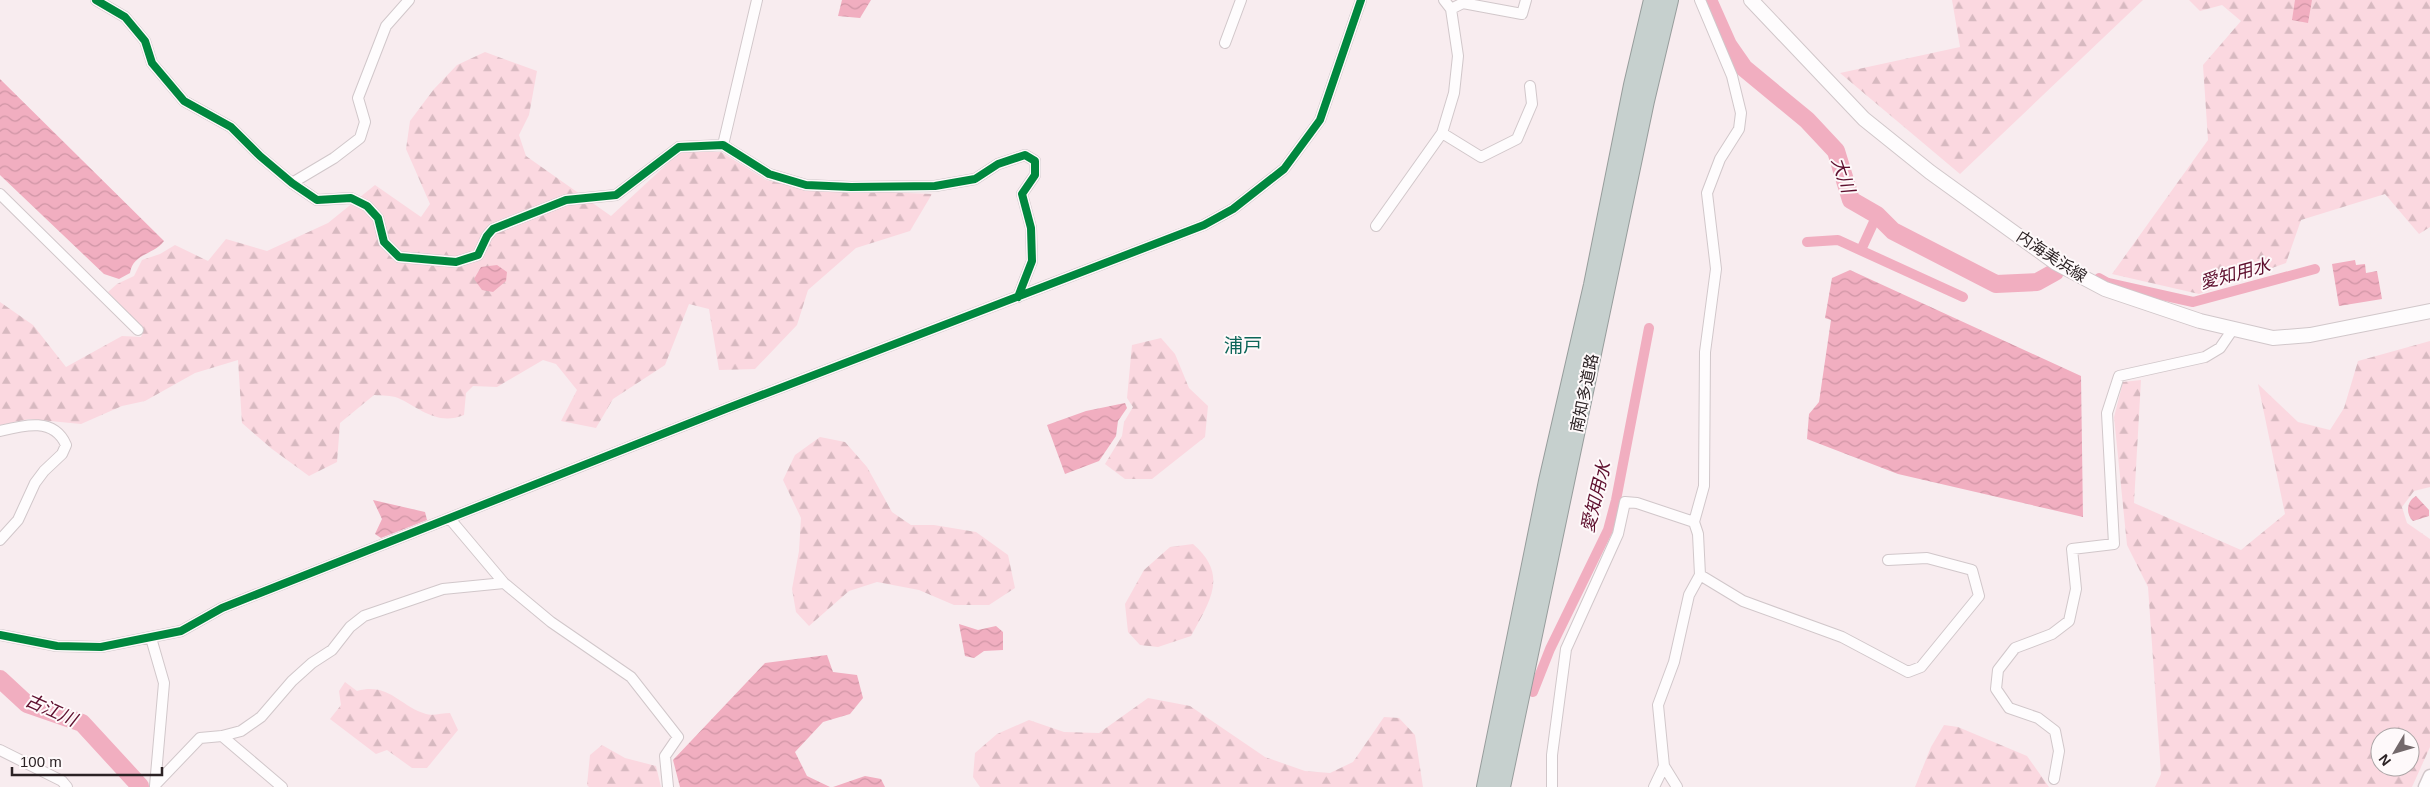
<svg xmlns="http://www.w3.org/2000/svg" width="2430" height="787" font-family="Helvetica,'Noto Sans JP',sans-serif">
<defs>
<pattern id="forest-firs" width="22" height="20" patternUnits="userSpaceOnUse" patternTransform="scale(1.25)"><rect width="22" height="20" fill="#fbd8e0"/><path d="M5 1l3.5 6h-7zM16 11l3.5 6h-7z" fill="#d7b9c0"/></pattern>
<pattern id="water-waves" width="16" height="10" patternUnits="userSpaceOnUse" patternTransform="scale(1.25)"><rect width="16" height="10" fill="#f1aec0"/><path d="M0 5q4-4 8 0t8 0" fill="none" stroke="#cf95a5"/></pattern>
</defs>
<rect width="100%" height="100%" fill="#f8ecef"/>
<path fill="url(#forest-firs)" fill-rule="evenodd" d="M1952,0H2143L1960,174L1840,73L1960,47Z
M2189,0H2430V227L2419,234L2385,194L2301,220L2286,263L2199,294L2112,274L2208,140L2203,65L2241,21L2222,5L2200,11Z
M485,52L537,71L529,115L519,135L526,156L611,216L680,152H721L766,180L805,189L932,194L910,231L856,248L808,290L797,325L755,369L719,370L709,309L689,304L665,365L613,399L596,428L561,421L577,390L556,364L543,360L497,387L473,386L466,393L464,415C437,426 420,408 398,398C391,395 382,396 374,395L340,423L337,462L309,476L272,449L242,423L238,360L195,373L145,401L122,406L81,424L29,419L0,425V302L33,325L66,367L122,336L141,337L144,329L108,292L117,284L134,276L142,260L160,254L175,245L208,261L226,239L267,251L328,223L375,185L421,217L430,204L406,149L410,121L434,89L457,65Z
M1161,338L1175,354L1189,388L1208,406L1205,437L1152,479H1125L1105,464L1122,436L1124,422L1133,407L1127,398L1132,345Z
M2430,341V487L2414,491L2402,507L2407,523L2430,539V747L2412,787H2155L2161,774L2148,587L2127,545L2114,417L2123,382L2141,380L2134,503L2241,550L2285,514L2258,384L2298,422L2330,430L2344,408L2358,361ZM2380,737H2410V767H2380Z
M820,437L845,442L867,467L892,512L911,525H934L976,532L1008,555L1015,588L989,605H954L919,590L877,582L849,591L809,626L796,612L792,589L799,551L801,518L783,480L795,455Z
M1193,544C1229,575 1210,601 1191,636L1158,647L1140,645L1128,632L1125,604L1144,570L1170,547Z
M345,682L357,691C389,682 399,706 426,714C432,716 443,713 450,713L458,730L427,768H412L387,750L376,754L330,719L341,705L339,691Z
M1148,698L1190,706L1265,757L1305,771L1330,773L1353,762L1384,717L1399,718L1415,735L1423,787H980L973,777L975,753L997,734L1029,720L1064,732L1099,733Z
M1944,725L1958,727L2027,756L2049,787H1915L1931,747Z
M602,745L625,758L656,766L661,787H589L587,785L590,755Z"/>
<path fill="url(#water-waves)" d="M842,0H871L860,18L838,16Z
M2295,0H2312L2308,23L2292,20Z
M0,79L164,241C154,255 133,253 130,273L119,279L104,274L0,175Z
M2355,260L2356,265L2365,264L2366,273L2377,271L2382,299L2339,306L2332,264Z
M497,265L507,272L506,281L493,292L482,290L474,279L481,267Z
M1850,270L2081,376L2083,517L1898,474L1807,439L1809,414L1819,402L1831,320L1825,318L1832,278Z
M1125,403L1127,408L1118,421L1116,436L1099,461L1065,474L1047,425L1086,411Z
M2416,496L2429,510V516L2413,521C2405,513 2407,501 2416,496Z
M373,500L425,512L427,520L381,538L375,534L382,519Z
M959,624L978,630L996,626L1003,632V650L984,651L974,658L965,656Z
M827,655L833,672L857,675L863,698L850,714L823,722L795,752L807,776L830,787H680L673,760L765,663Z
M865,776L881,779L885,787H833Z"/>
<g fill="none" stroke-linecap="round" stroke-linejoin="round">
<path stroke="#f1aec0" stroke-width="10" d="M1807,242L1838,240L1963,297
M1861,250L1877,215
M2099,278L2108,283L2193,302L2315,269
M1533,692L1550,649L1608,530L1616,500L1649,328"/>
<path stroke="#f1aec0" stroke-width="18" d="M1708,0L1728,45L1744,68L1807,120L1836,151L1851,200L1877,215L1893,231L1996,284L2037,282L2055,272
M0,679L27,704L82,723L140,786"/>
<g stroke="#d1c7ca" stroke-width="12">
<path id="minor" d="M96,0L125,17L145,41L152,63L184,101L231,127L260,156L292,183L317,200L351,198L367,206L378,218L384,242L399,257L456,262L478,255L487,236L493,229L566,200L616,195L679,147L723,145L769,174L806,185L851,187L935,186L975,179L998,164L1025,155L1035,161V175L1022,194L1031,228L1032,261L1018,297
M1451,9L1463,3L1522,14L1526,0
M1225,43L1241,0
M1442,133L1481,157L1517,139L1532,104L1530,86
M723,145L757,0
M292,183L334,158L360,138L365,122L358,98L386,26L409,0
M0,194L138,330
M1376,226L1442,133L1454,93L1458,56L1451,9L1444,0
M0,431C24,425 54,417 66,445L62,454L44,471L35,483L18,520L0,540
M450,519L504,583L551,622L631,677L678,737L665,756L668,787
M1700,575L1743,601L1842,637L1908,672L1921,667L1979,596L1972,570L1927,558L1888,560
M0,635L57,646L101,647L181,631L222,608L728,408L1204,225L1233,209L1284,169L1320,120L1361,0
M151,638L164,683L155,786
M222,736L282,787
M0,750L62,781L67,787
M2054,779L2059,751L2055,731L2038,718L2009,708L1996,689L1998,670L2015,648L2052,634L2069,621L2076,589L2072,549L2114,544L2107,413L2119,376L2205,357L2220,348L2233,329
M156,784L200,738L222,736L241,731L261,717L292,681L312,663L332,650L350,627L364,616L443,589L504,583
M1552,787V755L1566,649L1618,534L1625,502L1637,503L1694,522
M1654,787L1664,766
M1677,787L1664,766L1658,705L1674,662L1689,595L1700,575L1698,534L1694,522L1704,486L1705,352L1716,269L1707,193L1720,159L1739,129L1741,113L1732,76L1700,0"/>
</g>
<g stroke="#d1c7ca" stroke-width="15">
<path id="tertiary" d="M2425,787L2430,776"/>
</g>
<g stroke="#d1c7ca" stroke-width="16">
<path id="secondary" d="M1751,0L1864,119L1930,172L2056,263L2105,289L2200,321L2273,338L2310,335L2430,311"/>
</g>
<g stroke="#979d9c" stroke-width="20">
<path id="motorway" d="M1486,787L1548,481L1593,285L1633,85L1653,0
M1501,787L1645,101L1669,0"/>
</g>
<use href="#minor" stroke="#fefcfd" stroke-width="10"/>
<use href="#tertiary" stroke="#fefcfd" stroke-width="12"/>
<use href="#secondary" stroke="#fefcfd" stroke-width="14"/>
<use href="#motorway" stroke="#c6d0ce" stroke-width="18"/>
<g stroke="#fef9fa" stroke-width="11">
<path id="cycleway" d="M96,0L125,17L145,41L152,63L184,101L231,127L260,156L292,183L317,200L351,198L367,206L378,218L384,242L399,257L456,262L478,255L487,236L493,229L566,200L616,195L679,147L723,145L769,174L806,185L851,187L935,186L975,179L998,164L1025,155L1035,161V175L1022,194L1031,228L1032,261L1018,297
M0,635L57,646L101,647L181,631L222,608L728,408L1204,225L1233,209L1284,169L1320,120L1361,0"/>
</g>
<use href="#cycleway" stroke="#00873e" stroke-width="8"/>
</g>
<g text-anchor="middle" stroke-width="4" stroke-linejoin="round" paint-order="stroke">
<g font-size="16" fill="#2b2224" stroke="#fef9fa">
<text transform="translate(2052 256) rotate(33)" y="6">内海美浜線</text>
<text transform="translate(1584 393) rotate(-78)" y="6">南知多道路</text>
</g>
<g font-size="18" font-style="italic" fill="#5e0f2e" stroke="#fef9fa">
<text transform="translate(1843 175) rotate(71)" y="6">大川</text>
<text transform="translate(2235 274) rotate(-15)" y="6">愛知用水</text>
<text transform="translate(1596 497) rotate(-76)" y="6">愛知用水</text>
<text transform="translate(51 710) rotate(24)" y="6">古江川</text>
</g>
<g font-size="19" fill="#0c6558" stroke="#fef9fa">
<text x="1243" y="352">浦戸</text>
</g>
</g>
<g transform="translate(2395 752) rotate(232)"><circle r="24" fill="#fef9fa" stroke="#aaa3a4"/>
<path d="M0-4L9 19L0 12L-9 19Z" fill="#73696b"/>
<text y="-8" font-size="14" font-weight="bold" text-anchor="middle" fill="#2b2224">N</text>
</g>
<path d="M12 767v8h150v-8" fill="none" stroke="#2b2224" stroke-width="2.5"/>
<text x="20" y="767" font-size="15" fill="#2b2224" stroke="#fef9fa" stroke-width="4" paint-order="stroke">100 m</text>
</svg>
